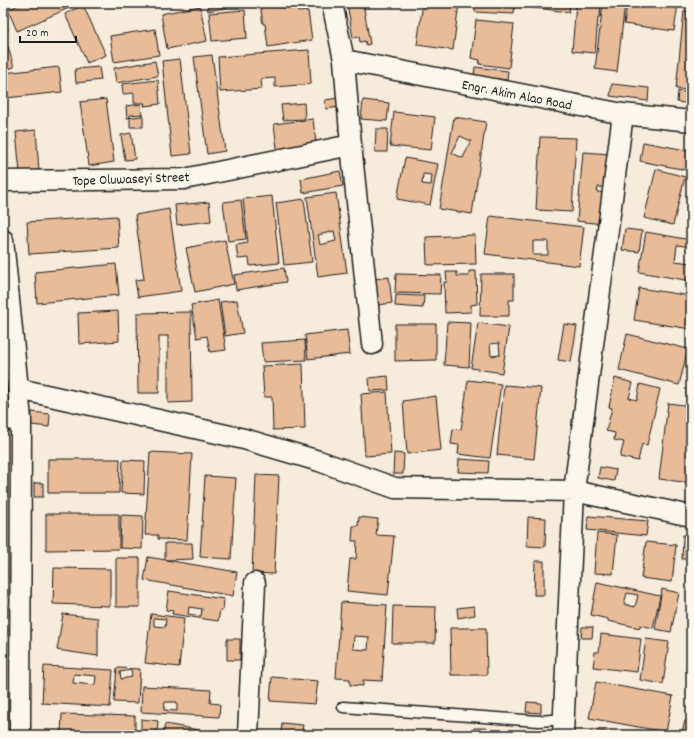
<svg xmlns="http://www.w3.org/2000/svg" width="694" height="738" font-family="Dekko,sans-serif">
<rect width="100%" height="100%" fill="#f7ebdb"/>
<filter id="ink" filterUnits="userSpaceOnUse"><feTurbulence type="fractalNoise" baseFrequency=".025" numOctaves="2"/><feDisplacementMap in="SourceGraphic" scale="8" xChannelSelector="R" yChannelSelector="G"/><feConvolveMatrix kernelMatrix="1 2 1 2 8 2 1 2 1" color-interpolation-filters="sRGB"/></filter>
<g filter="url(#ink)">
<path fill="#e9bc99" stroke="#1c1c1c" fill-rule="evenodd" d="M22,3H80L17,31L8,10Z
M207,3H233L234,6L208,11Z
M260,3H277V7L287,8V3H297L298,12L308,11L312,40L268,47L265,24H263Z
M347,3H363L370,44L366,45L365,41L360,42L359,37L353,38Z
M423,3H459L453,50L417,45Z
M475,3H515L514,14L475,12Z
M528,3H570L569,12L527,7Z
M576,3H601L600,17H598L595,53L572,51Z
M603,3H625L617,72L595,69Z
M627,3L678,4L674,31L624,24Z
M83,5L106,55L87,63L65,14Z
M200,6L207,41L167,49L161,14Z
M245,10L247,38L212,41L209,13Z
M684,11L691,12V90L676,89Z
M3,19H4L8,30L3,32Z
M476,20L514,24L509,68L479,64L480,60L471,58Z
M155,29L159,55L114,62L110,36Z
M8,47L14,67L3,71V48Z
M309,50L311,84L275,87V78L261,79L262,89L220,92L218,57Z
M212,55L225,151L207,154L194,57Z
M180,59L191,154L172,156L162,61Z
M155,61L158,76L116,83L114,68Z
M59,67L62,92L6,98L3,73Z
M99,67L101,80L76,83L75,69Z
M475,67L508,71L507,80L474,76Z
M158,80L160,104L144,106L145,103H134V93L123,94L122,84Z
M612,84L649,88L648,101L610,96Z
M678,91L691,93V104L677,102Z
M339,98L340,107L326,109L325,100Z
M106,99L114,162L89,166L80,102Z
M363,100L389,103L387,121L361,119Z
M304,103L305,119L283,120L281,105Z
M141,104L142,116L127,118L126,106Z
M394,112L435,117L431,150L390,146Z
M143,114V127H130V115Z
M454,117L486,122L472,214L439,209ZM460,136L471,141L463,158L452,153Z
M313,119L317,151L278,156L274,124Z
M376,129H388L387,152H375Z
M36,130L39,171L20,173L16,132Z
M131,133L135,159L125,160L121,135Z
M540,137L576,138L572,212L536,210Z
M643,142L691,151V171L640,161Z
M583,152L610,154L606,187H598L597,192L606,193L603,224L577,221Z
M405,158L438,164L430,205L397,199ZM423,174L432,175L431,185L422,184Z
M656,169L685,177L673,225L644,218Z
M340,171L343,186L303,193L301,179Z
M336,193L347,273L318,277L307,197ZM334,231L336,241L320,245L318,235Z
M272,196L279,263L250,266L249,258L238,259L236,245L248,243L243,199Z
M304,199L312,262L284,265L276,203Z
M241,200L246,239L228,241L223,202Z
M209,202L211,221L177,225L175,205Z
M169,209L181,291L138,297L135,280L144,279L135,215Z
M117,216L119,248L29,254L27,222Z
M490,216L584,227L579,266L485,254ZM533,241H548V255H533Z
M625,229L642,231L639,252L622,250Z
M646,232L691,240V247L677,245L675,261L691,263V281L639,272Z
M475,235L476,264L427,265L426,237Z
M225,240L234,284L195,292L186,248Z
M116,264L119,295L37,303L35,272Z
M284,268L286,282L236,290L234,275Z
M469,271H476L477,304L471,305V312L445,313L444,282H447L446,272H457V276H469Z
M396,274L441,275L440,294L395,293Z
M481,274H514V300H509V316H480Z
M389,277L392,303L378,305L375,279Z
M639,288L691,296V329L634,320Z
M396,295L424,296L423,308L395,306Z
M218,300L226,350L210,352L207,336L197,338L191,305Z
M237,300L243,333L225,336L220,302Z
M118,311L119,341L79,344L78,313Z
M191,312L192,402L168,403V336H159V393H138L137,313Z
M447,322L471,323L469,367L444,365Z
M478,323L509,327L502,373L471,368ZM499,343L500,355L491,356L490,344Z
M395,324H436V360L395,361Z
M564,324L577,326L571,362L558,360Z
M347,330L350,354L308,359L305,335Z
M627,334L688,349L679,385L619,370Z
M305,340L306,360L263,362L261,343Z
M303,364L305,429L273,430L272,397H264L262,366Z
M691,369V395H686Z
M388,376L389,390L370,391L369,378Z
M615,378L633,383L629,398L637,400L640,384L660,389L647,445L642,444L638,461L620,457L624,442L614,440L615,433L606,431L612,408L609,407Z
M468,380L501,384L490,458L458,454L459,445L451,444L453,429L461,430Z
M3,382H6L7,395L3,396Z
M504,385L541,388L534,459L497,455Z
M387,392L391,454L365,456L361,394Z
M436,396L441,450L407,454L403,401Z
M668,403L691,406V483L659,479Z
M32,412L50,414L49,427L31,425Z
M150,452L192,454L187,540L158,539V535H145Z
M394,453L404,454L403,474H393Z
M48,459H120L119,493H48Z
M459,459L489,461L488,473L458,472Z
M123,460L145,461L144,494L121,493Z
M600,467L616,470L614,481L598,478Z
M256,475L279,476L274,574L252,573Z
M205,476L236,478L231,559L200,557Z
M34,483H43V497H34Z
M46,514H119V549L46,550Z
M121,515L143,516L142,549L120,548Z
M588,516L648,521L646,536L587,530Z
M359,517L378,519L376,535L394,536L388,595L347,591L350,559H356L357,541H352L353,526H358Z
M528,517L546,518L545,547L527,546Z
M597,533L617,535L613,574L594,573Z
M683,535H691V559H682Z
M646,542L676,545L672,582L641,578Z
M165,543H192L193,559L165,560Z
M148,557L237,572L233,596L144,580Z
M116,558H140V607H116Z
M535,561H544V595H534Z
M54,568L110,569V606L53,604Z
M597,582L660,596L653,628L640,625V628L608,621V619L591,615ZM627,593L638,595L635,607L624,604Z
M662,589L679,593L671,632L655,629Z
M169,591L224,599L223,610H220L218,621L172,614L173,611L166,610ZM189,607L202,609L201,616L188,614Z
M341,602L387,605L382,681L363,680V686L350,685V679L336,678ZM354,636L369,637L368,650L353,649Z
M393,606L436,607L435,643H392Z
M474,606L475,615L458,618L457,608Z
M63,614L98,618V656L57,650Z
M151,614L184,618L179,667L145,663ZM154,618L166,619L165,627L154,626Z
M582,627H593L592,638H581Z
M450,628H486L487,675H451Z
M601,634L641,639L637,672L593,667L595,652H599Z
M227,639H240V660H227Z
M646,639L669,642L663,684L640,680Z
M44,666L113,670L110,707L42,703ZM74,674L96,676L95,685L73,683Z
M117,668L140,669L138,703L114,702ZM131,670L132,677L121,679L120,672Z
M272,677L318,681L315,704L270,701Z
M596,682L673,696L666,732L589,718Z
M142,686L211,690L210,703L220,704L219,717L141,712ZM165,702H177V711L164,710Z
M527,702L541,703V713L526,712Z
M62,714L135,716V735H61Z
M141,719L158,721L157,735H141Z
M685,721L691,722V735H681Z
M282,723L303,725L302,730L321,732V735H281Z
M165,724L210,732V735H201V734L187,733L186,735H163Z
M474,728H487V735H474Z
M591,730L629,735H590Z"/>
<g fill="none" stroke-linecap="round" stroke-linejoin="round">
<g stroke="#1c1c1c" stroke-width="13">
<path id="service" d="M343,707L539,721L564,719"/>
</g>
<g stroke="#1c1c1c" stroke-width="23">
<path id="minor" d="M332,3L344,60L351,145L372,344
M344,60L623,114L691,121
M3,181L184,179L351,145
M3,240L21,419L20,735
M19,389L244,439L319,461L395,488L574,491L691,516
M3,420L21,419
M248,735L255,583
M563,735L574,491L623,114"/>
</g>
<use href="#service" stroke="#fbf7ec" stroke-width="10"/>
<use href="#minor" stroke="#fbf7ec" stroke-width="20"/>
</g>
</g>
<g text-anchor="middle" stroke-width="3" stroke-linejoin="round" paint-order="stroke">
<g font-size="14" fill="#1c1c1c" stroke="#fbf7ec">
<text transform="translate(517 94) rotate(11)" y="5">Engr. Akim Alao Road</text>
<text transform="translate(131 178) rotate(-2)" y="5">Tope Oluwaseyi Street</text>
</g>
</g>
<rect width="694" height="738" fill="none" stroke="#fbf7ec" stroke-width="16"/>
<rect x="8" y="8" width="678" height="722" fill="none" stroke="#1c1c1c" stroke-width="1.5" filter="url(#ink)"/>
<path d="M20 36v6h56v-6" fill="none" stroke="#1c1c1c" stroke-width="2"/>
<text x="26" y="36" font-size="12" fill="#1c1c1c" stroke="#fbf7ec" stroke-width="3" paint-order="stroke">20 m</text>
</svg>
